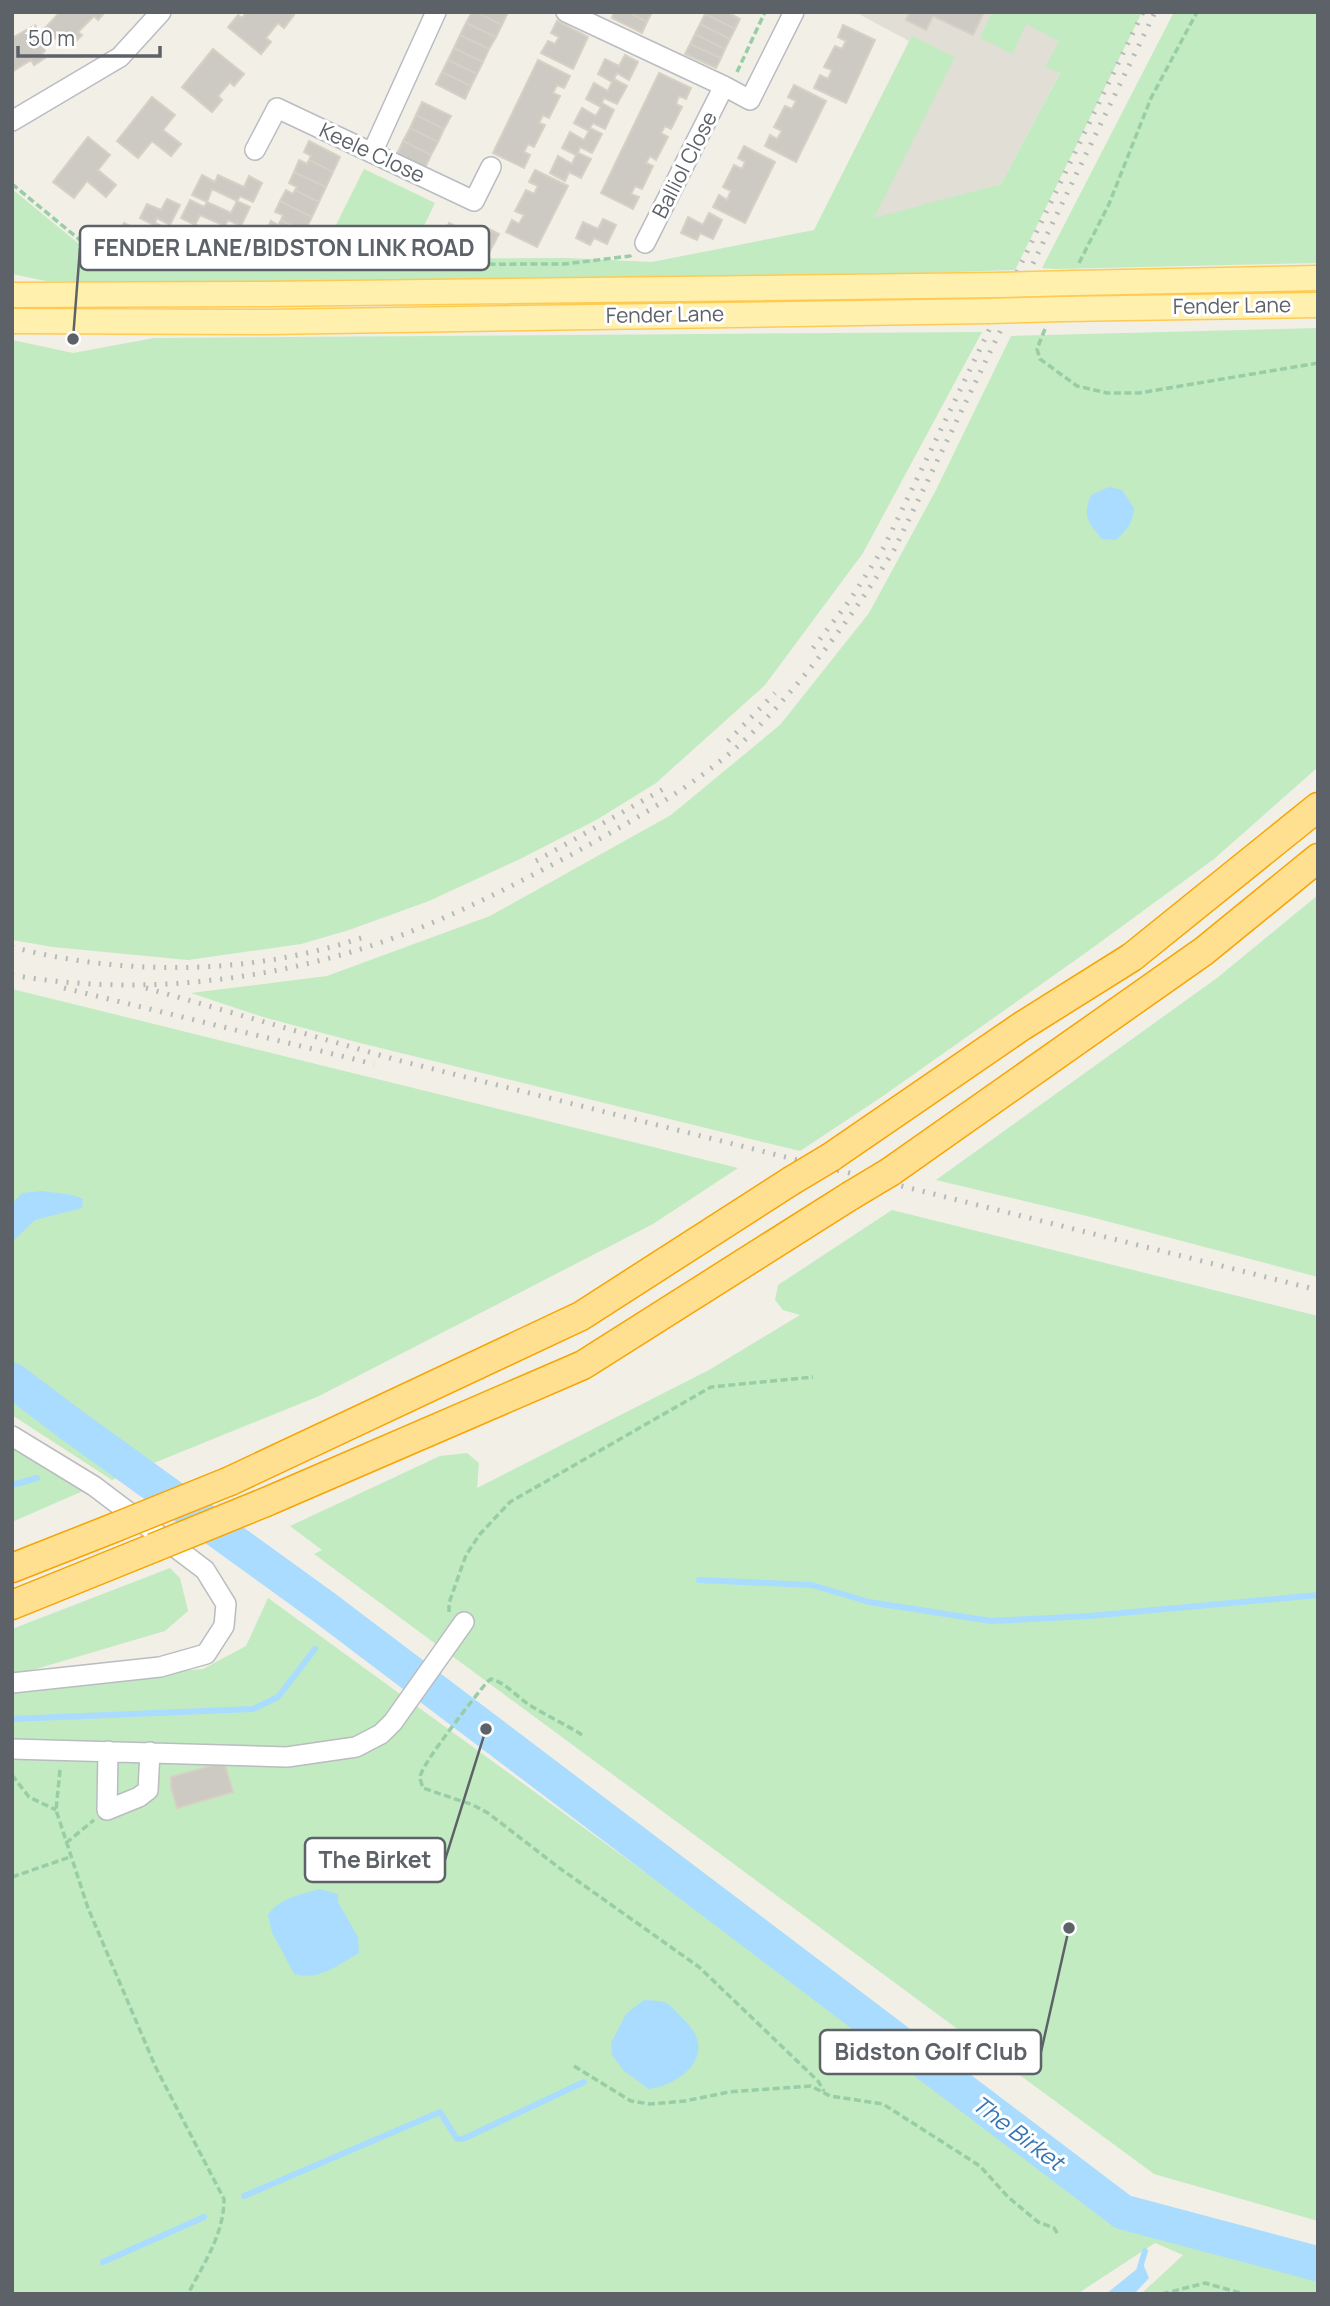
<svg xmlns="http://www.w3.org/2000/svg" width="1330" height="2306" font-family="Manrope,sans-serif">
<rect width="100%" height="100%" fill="#f1efe6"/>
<path fill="#e1ded5" d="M855,12H1092L1001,184L895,214L814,231L909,41Z"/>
<path fill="#c2ebc1" d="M992,12H1142L1015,270L804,277L142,283L46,281L12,274V189L90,253L270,260L319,259L364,169L435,203L408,259L566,258L652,262L814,230L912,36L955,57L874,218L1001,184L1060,73L1045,67L1059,41L1026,24L1013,54L980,38Z
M1174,12H1318V263L1054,269L1042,268Z
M1318,328V767L1214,859L1084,954L883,1096L800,1151L356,1042L263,1017L191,993L327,976L490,916L671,815L780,725L869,613L936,490L1011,336Z
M982,332L863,553L765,685L656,783L598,819L520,859L429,901L349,930L301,944L188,960L53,947L12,940V340L73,353L154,338Z
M1318,895V1277L1091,1217L936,1180L1217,978Z
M12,989L738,1168L653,1224L319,1396L112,1480L12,1415Z
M892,1210L1318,1316V2221L1154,2174L314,1554L322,1550L290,1526L440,1456L467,1453L479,1463L477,1488L709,1370L800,1315L783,1310L775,1300L778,1285Z
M12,1448L83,1491L12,1522Z
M170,1568L180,1578L188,1611L165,1631L12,1676V1629Z
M268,1598L1119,2217L1318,2271V2294H1141L1183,2255L1155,2243L1077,2294H12V1686L203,1669L246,1646Z"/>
<path fill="#a9dcff" d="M1109,487L1122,490L1134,508C1133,523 1127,530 1116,540L1102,539C1088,522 1082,517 1091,495Z
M42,1191L72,1195L83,1199L82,1208L35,1220L12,1242V1204L22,1193Z
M320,1889L338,1894V1902L358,1937L359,1953C338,1965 319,1981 294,1974L272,1932L268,1915C279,1898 302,1894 320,1889Z
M644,2000C650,2001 660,2000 666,2003C672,2006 678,2014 682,2018C719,2050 687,2083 649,2089L624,2071L612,2055L611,2043L626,2014Z
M1143,2264L1149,2278L1134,2294H1106Z"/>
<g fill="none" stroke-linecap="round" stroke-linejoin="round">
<path stroke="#a9dcff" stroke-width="6" d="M61,1436L69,1423
M12,1485L37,1478
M699,1580L812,1585L869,1602L991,1621L1089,1616L1318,1595
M322,1620L325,1608
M12,1719L253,1709L278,1697L315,1649
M244,2196L440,2112L457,2139H463L584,2082
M103,2262L204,2217
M1139,2271L1145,2251"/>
<path stroke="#a9dcff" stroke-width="35" d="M12,1380L69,1423L325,1608L1123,2212L1318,2264"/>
</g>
<path fill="#cdc9c3" stroke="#d7d0c4" stroke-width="2" d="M60,12H105L98,20L94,16L78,32L82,35L72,45L63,36L58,41L45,28Z
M247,12H290L294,15L284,28L278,23L266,38L271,42L261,54L228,27L238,15L242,18Z
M472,12H476L502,25L496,37L466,23Z
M476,12H508L502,25Z
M614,12H628L647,22L642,33L612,18Z
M628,12H652L647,22Z
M706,12H727L740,19L735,29L705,14Z
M910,12H984L973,35L933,16L926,30L906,20Z
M705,14L735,29L730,39L700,24Z
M557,21L588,37L573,69L541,53L548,41L555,44L559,37L551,33Z
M466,23L496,37L489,49L460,35Z
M700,24L730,39L725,49L695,34Z
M35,25L46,42L41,45L45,51L42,53L45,58L34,65L31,60L12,72V38Z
M843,25L875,40L846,103L814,88L820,75L828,79L832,70L824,67L835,46L842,49L846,41L838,37Z
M695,34L725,49L721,58L690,44Z
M460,35L489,49L483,62L454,48Z
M690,44L721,58L716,68L685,54Z
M454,48L483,62L477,74L448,60Z
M213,49L244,74L234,86L230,82L218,96L222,100L212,112L182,87Z
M625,55L638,62L629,80L617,73L614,79L627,86L617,104L604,98L602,103L614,110L605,129L593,123L590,128L602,134L592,153L580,147L578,153L591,159L581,178L569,172L565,181L550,173L558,156L572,164L576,155L562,148L570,132L584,140L589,131L574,123L582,108L596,116L601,107L586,99L594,83L608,91L612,82L598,74L605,59L619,66Z
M448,60L477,74L471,86L442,72Z
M538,60L570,76L564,88L557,85L553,93L560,96L549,118L543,115L539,123L545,125L534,147L528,144L524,152L530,155L524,168L493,153Z
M442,72L471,86L465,99L436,84Z
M659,73L691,88L686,99L679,96L676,104L682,107L671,129L665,126L661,133L668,137L656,160L650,156L646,163L653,166L642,189L635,186L631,194L639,197L633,209L601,193Z
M794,85L826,101L796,162L765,146L770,135L777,139L782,131L774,127L785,106L792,109L796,101L788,97Z
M152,97L175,115L163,130L181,144L171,156L152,141L138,158L117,141Z
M422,102L451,116L444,129L416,115Z
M416,115L444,129L438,142L410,128Z
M410,128L438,142L431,155L403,141Z
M88,137L110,155L98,170L116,185L106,197L87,181L74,198L53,182Z
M309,141L340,157L333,172L309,160L311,156L304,152Z
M403,141L431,155L425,168L397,154Z
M744,146L775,162L745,223L713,207L719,195L727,200L731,191L723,187L734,165L742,169L745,162L738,158Z
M299,160L307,164L309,160L333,172L326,187L294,172Z
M535,170L568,186L537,247L506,232L512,220L519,224L524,215L515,211L526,190L534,194L538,186L529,182Z
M294,172L326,187L319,202L295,190L297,187L289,183Z
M202,175L215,182L218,175L244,187L249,176L262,183L253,202L240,196L237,201L212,189L207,202L192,195Z
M286,190L293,194L295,190L319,202L312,217L280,201Z
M167,199L180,205L170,225L157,218L155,223L168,229L159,249L146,243L143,250L131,244L129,248L116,242L113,249L98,242L105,227L119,233L124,223L149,235L154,225L140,218L147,204L161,210Z
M190,200L204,207L207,202L231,213L237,201L250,207L241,226L228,220L225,226L200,215L195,225L181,218Z
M280,201L312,217L304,232L281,220L283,215L275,212Z
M709,213L722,220L713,239L700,233L697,240L681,233L688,217L703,225Z
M603,219L616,225L607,244L594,238L590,245L576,238L583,222L598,229Z
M281,220L304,232L296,248L265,233L271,221L278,225Z
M449,223L461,229L452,248L439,242L435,250L421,243L429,227L443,235Z
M195,225L220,237L225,226L238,231L229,250L216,244L213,251L200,245L198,250L185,244L182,250L169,244L175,230L190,236Z
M487,228L499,234L489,253L478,247L475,254L460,246L467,231L481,238Z
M224,1762L233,1792L177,1808L171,1787V1777Z"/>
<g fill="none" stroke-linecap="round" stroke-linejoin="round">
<g stroke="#b9bcc1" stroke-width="22">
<path id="minor" d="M566,12L724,86
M12,121L120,57L161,12
M255,150L277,108L474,201L491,167
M372,153L436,12
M645,243L724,86L750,100L794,12
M12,1436L94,1486L205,1570L226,1604L224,1626L206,1654L160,1667L12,1683
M12,1749L287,1757L356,1747L381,1734L393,1722L464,1622
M108,1751L107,1810L139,1797L148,1790L150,1752"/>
</g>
<g stroke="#ffca52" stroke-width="27">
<path id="major" d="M1074,283L1318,278
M12,295L267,294L999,285
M1062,309L1318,305
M12,321L266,322L987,311"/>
</g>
<g stroke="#f8a400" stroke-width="31">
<path id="highway" d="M831,1157L1022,1026L1132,957L1318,807
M890,1172L1204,951L1318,858
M230,1481L581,1316L791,1181
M266,1502L583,1365L850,1196
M12,1568L116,1527
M12,1605L153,1548"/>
</g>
<path stroke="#98cda6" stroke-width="3.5" stroke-dasharray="7 3.5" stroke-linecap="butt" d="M737,72L765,12
M12,184L103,259L133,265L565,264L630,256L632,254
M1079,263L1109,204L1151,98L1197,12
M1045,329L1037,349L1040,359L1077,386L1107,393H1139L1318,363
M449,1612V1603L466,1555L480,1534L510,1502L711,1387L813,1377
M582,1735C565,1724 545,1715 528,1704C516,1696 506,1683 491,1679L487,1682C475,1697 422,1763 420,1777C420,1780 422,1785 423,1788L473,1805L488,1813L558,1867L699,1967L818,2081L824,2091
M60,1770L56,1810L88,1908L156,2068L224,2199C224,2234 204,2263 188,2294
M12,1775L29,1797L56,1810
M66,1843L94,1820
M12,1877L70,1857
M574,2066L631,2101L650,2104L685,2101L729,2092L811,2086L830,2096L883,2104L980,2166L1008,2197L1038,2222L1054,2228L1059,2236
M1162,2294L1205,2283L1244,2294"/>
<use href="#minor" stroke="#fff" stroke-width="19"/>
<use href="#major" stroke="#fff0ae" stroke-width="24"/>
<use href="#highway" stroke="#ffe090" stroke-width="28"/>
<path stroke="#b7b8b9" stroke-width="5" stroke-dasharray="2 9" stroke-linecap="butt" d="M813,648L850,600L884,547L1143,12
M728,741L775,693
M536,861L667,787
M12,947C127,977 254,975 367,936
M12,975C142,998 284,980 407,933C466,910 522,881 578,851C639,817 702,782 752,733C807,678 853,615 894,550L1155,12
M64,988L374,1064
M146,988L397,1060L1318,1290"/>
<g stroke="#ffca52" stroke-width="27" stroke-linecap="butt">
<path id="major-bridge" d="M999,285L1074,283
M987,311L1062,309"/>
</g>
<g stroke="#f8a400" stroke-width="31" stroke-linecap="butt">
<path id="highway-bridge" d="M791,1181L831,1157
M850,1196L890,1172
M116,1527L230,1481
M153,1548L266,1502"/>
</g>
<use href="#major-bridge" stroke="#fff0ae" stroke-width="24"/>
<use href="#highway-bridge" stroke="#ffe090" stroke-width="28"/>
</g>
<g text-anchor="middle" stroke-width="6" stroke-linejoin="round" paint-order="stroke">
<g font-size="21" fill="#5d6268" stroke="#fff">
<text transform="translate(372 153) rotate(25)" y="7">Keele Close</text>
<text transform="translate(685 165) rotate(-63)" y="7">Balliol Close</text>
<text transform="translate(1232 306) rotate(-1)" y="7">Fender Lane</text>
<text transform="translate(665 315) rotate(-1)" y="7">Fender Lane</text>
</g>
<g font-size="23" font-style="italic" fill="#3677b3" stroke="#fff">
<text transform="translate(1018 2133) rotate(37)" y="8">The Birket</text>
</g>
</g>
<path fill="none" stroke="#5d6268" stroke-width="2.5" d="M73 339L80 248M486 1729L445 1860M1069 1928L1041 2052"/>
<g fill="#5d6268" stroke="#fff" stroke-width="2.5">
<circle cx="73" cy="339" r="7"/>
<circle cx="486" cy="1729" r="7"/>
<circle cx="1069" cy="1928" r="7"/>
</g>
<g fill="#fff" stroke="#5d6268" stroke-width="2.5">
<rect x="80" y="226" width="409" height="44" rx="7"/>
<rect x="305" y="1838" width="140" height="44" rx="7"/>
<rect x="820" y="2030" width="221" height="44" rx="7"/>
</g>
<g font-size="23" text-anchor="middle" font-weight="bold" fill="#5d6268">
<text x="284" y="256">FENDER LANE/BIDSTON LINK ROAD</text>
<text x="375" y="1868">The Birket</text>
<text x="931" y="2060">Bidston Golf Club</text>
</g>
<rect width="1330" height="2306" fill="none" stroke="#5d6268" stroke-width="28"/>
<path d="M18 46v10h142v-10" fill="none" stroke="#5d6268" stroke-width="3.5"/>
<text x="28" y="46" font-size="21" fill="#5d6268" stroke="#ffffff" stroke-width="5" paint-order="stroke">50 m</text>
</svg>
